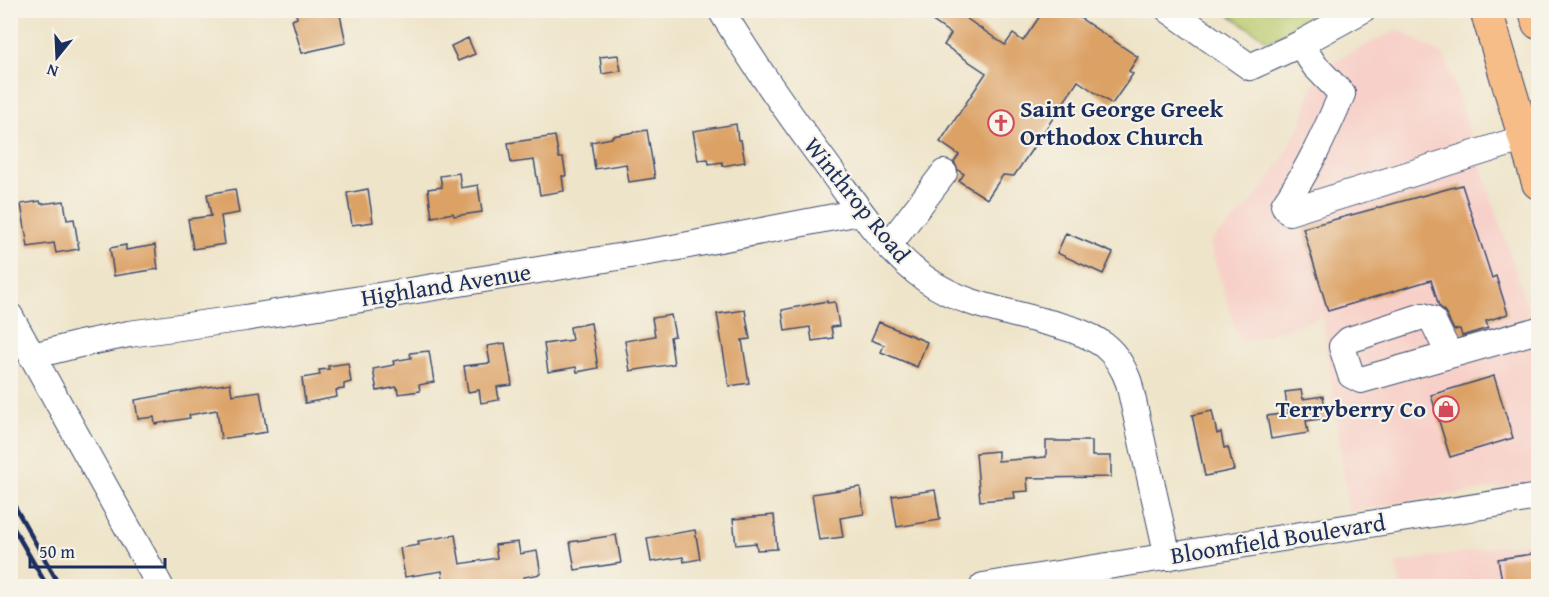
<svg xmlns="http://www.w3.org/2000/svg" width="1549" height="597" font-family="'Gentium Book Plus',serif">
<rect width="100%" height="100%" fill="#f7f3e8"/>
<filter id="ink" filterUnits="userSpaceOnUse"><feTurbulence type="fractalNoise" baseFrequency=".0167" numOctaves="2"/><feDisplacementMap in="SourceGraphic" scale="12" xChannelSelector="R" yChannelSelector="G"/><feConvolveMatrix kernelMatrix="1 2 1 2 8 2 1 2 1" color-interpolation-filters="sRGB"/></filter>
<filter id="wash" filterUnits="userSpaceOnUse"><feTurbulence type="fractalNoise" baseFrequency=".008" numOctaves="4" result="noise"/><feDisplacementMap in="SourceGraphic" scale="24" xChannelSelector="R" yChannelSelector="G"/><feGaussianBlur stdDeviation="1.35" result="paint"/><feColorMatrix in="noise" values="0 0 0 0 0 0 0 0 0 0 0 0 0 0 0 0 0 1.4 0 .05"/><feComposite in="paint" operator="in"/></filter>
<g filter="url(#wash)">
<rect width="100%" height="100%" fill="#eee4c9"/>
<path fill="#f7d1c9" d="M1398,29L1445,56L1531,318L1538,333V481L1349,512L1322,317L1240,343L1209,243L1249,206L1279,165L1300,125L1313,85L1339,59Z
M1538,540V586H1400L1396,563Z"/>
<path fill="#bac96c" stroke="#6a7c65" stroke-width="1.5" d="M1223,11L1224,10L1325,11L1268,41Z"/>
<g id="blocks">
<path fill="#dca165" d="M306,10H339L346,43L302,53L292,20L297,18L296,13Z
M917,10H966L963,16L1005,45L1013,34L1023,41L1044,10H1068L1138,57L1129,71L1133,74L1112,104L1078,81L1014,176L1003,175L987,199L959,181L964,174L958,170L954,162L959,155L940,142L986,73L944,45L951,34Z
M468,38L475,54L458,61L451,46Z
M618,55L621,71L602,74L600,57Z
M736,124L738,140H741L745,162L723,166L722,162L709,164L708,159L698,160L693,131Z
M647,130L655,178L629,182L626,164L595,169L591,142L612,138V136Z
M555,136L559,158H563L566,176H562L564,191L540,195L534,160L511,163L508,143Z
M459,173L461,188L478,185L482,212L454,216L453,213L432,217L428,189L442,187L440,176Z
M1462,185L1492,278L1496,276L1508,314L1486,321L1488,328L1462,336L1460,329L1454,330L1445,312L1439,306L1431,280L1328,311L1303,228Z
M235,189L239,213L221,216L225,244L193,249L188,219L211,216L207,194Z
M368,189L373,222L352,225L347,193Z
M40,201L41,204L64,201L67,220L74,219L79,249L56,253L54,243L28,247L21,204Z
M1066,233L1113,253L1103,274L1057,253Z
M126,245V250L155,245L158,269L114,276L110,248Z
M827,301V303L835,302L839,326L831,327L833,338L812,341L810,327L785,331L782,310Z
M745,310L750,339L742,340L749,383L729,386L717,314Z
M671,315L675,336L670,337L674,364L630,371L625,341L655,336L652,318Z
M879,322L927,342L917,367L881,352L884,345L871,340Z
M591,323L598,368L577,372L576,367L548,372L544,344L572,340L570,327Z
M505,343L512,385L497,387L499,400L481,403L479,390L468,392L464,366L490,363L487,346Z
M429,351L434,382L419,385L420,391L398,394L397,387L377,391L373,369L394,365L393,361L411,358L410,353Z
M348,363L351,382L344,384V389L336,390L337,397L305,403L302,378L320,375L319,370L329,369L328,366Z
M1494,376L1513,438L1450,457L1431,395Z
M230,383L232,395L260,391L267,432L221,439L217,410L189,415L190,418L155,424L154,417L138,419L135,400Z
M1301,390L1303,399L1323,396L1327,418L1306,421L1308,433L1271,439L1267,416L1288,413L1285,392Z
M1212,411L1217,434L1221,432L1224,448L1228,447L1234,470L1205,476L1192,415Z
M1046,441H1092V456H1111V477L1027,478L1028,491L1014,492L1015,498L980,501L976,453L998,451V461L1046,457Z
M860,487L864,514L840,518L843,537L819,540L812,494Z
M935,490L940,520L897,527L892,496Z
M774,515L777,549L757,550L756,543L736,545L733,519Z
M695,530L700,559L684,562L683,557L651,562L647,538Z
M455,535L460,564L497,558L495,545L518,542L520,554L537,551L541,574L524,577L525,583L504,586H444L442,571L405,577L400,548L419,545L418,541Z
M616,535L621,563L575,570L570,542Z
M1539,553V586H1503L1498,559Z"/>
</g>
</g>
<g filter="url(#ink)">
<use href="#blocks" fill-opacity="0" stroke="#3b4a6e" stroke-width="1.5"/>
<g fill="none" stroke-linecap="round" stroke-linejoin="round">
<g stroke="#3b4a6e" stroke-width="28">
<path id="minor" d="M721,10C753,64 789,114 826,164C856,205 885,251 927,280C963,305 1005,311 1046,322C1066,327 1088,333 1105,346C1117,356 1124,369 1129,383L1168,557
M1169,10L1250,67L1300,44L1362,10
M1300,44L1315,66L1342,94C1325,133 1308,171 1284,205L1289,212L1525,138
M889,245L944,173
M10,316L160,586
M1449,354L1432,319L1423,316L1349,340L1342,347L1351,375L1361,380L1538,330
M32,356L80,344L129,334L245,318L673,248L860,212
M983,586L1538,497"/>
</g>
<g stroke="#3b4a6e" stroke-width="34">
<path id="major" d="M1486,10L1538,183
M1535,10L1538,23"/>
</g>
<use href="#minor" stroke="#fff" stroke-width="26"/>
<use href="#major" stroke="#f7bd88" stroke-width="32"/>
<path stroke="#1b2f5e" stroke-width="4.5" d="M10,498L60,586
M10,522L47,586"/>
</g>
</g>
<defs>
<g id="church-ring" transform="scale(1.35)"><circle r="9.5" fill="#f7f3e8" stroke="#d1495b" stroke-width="1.5"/><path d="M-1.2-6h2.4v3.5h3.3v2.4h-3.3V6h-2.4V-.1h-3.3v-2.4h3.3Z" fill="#d1495b"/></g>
<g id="shop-ring" transform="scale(1.35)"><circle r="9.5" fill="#f7f3e8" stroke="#d1495b" stroke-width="1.5"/><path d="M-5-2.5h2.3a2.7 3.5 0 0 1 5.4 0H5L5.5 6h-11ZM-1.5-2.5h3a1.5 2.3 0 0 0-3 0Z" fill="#d1495b"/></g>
</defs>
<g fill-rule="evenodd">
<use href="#church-ring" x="1001" y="123"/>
<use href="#shop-ring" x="1446" y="409"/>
</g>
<g text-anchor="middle" stroke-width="4.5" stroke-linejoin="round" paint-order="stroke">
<g font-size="24" font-weight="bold" fill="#1b2f5e" stroke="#f7f3e8" text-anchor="start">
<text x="1020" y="117">Saint George Greek<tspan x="1020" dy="28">Orthodox Church</tspan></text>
<text x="1426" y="417" text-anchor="end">Terryberry Co</text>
</g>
<g font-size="24" fill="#1b2f5e" stroke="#f7f3e8">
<text transform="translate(857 200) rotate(51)" y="8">Winthrop Road</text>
<text transform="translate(446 285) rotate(-9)" y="8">Highland Avenue</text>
<text transform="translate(1278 539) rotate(-9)" y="8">Bloomfield Boulevard</text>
</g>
</g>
<rect width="1549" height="597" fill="none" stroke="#f7f3e8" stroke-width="36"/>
<g transform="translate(57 57) rotate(198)" stroke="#f7f3e8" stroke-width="4.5" paint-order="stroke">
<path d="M0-4.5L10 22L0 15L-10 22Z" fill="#1b2f5e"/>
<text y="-9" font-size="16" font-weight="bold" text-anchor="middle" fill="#1b2f5e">N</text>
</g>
<path d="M30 558v9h135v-9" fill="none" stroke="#1b2f5e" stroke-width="3"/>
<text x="39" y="558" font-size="18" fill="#1b2f5e" stroke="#f7f3e8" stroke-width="4.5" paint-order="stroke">50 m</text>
</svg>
